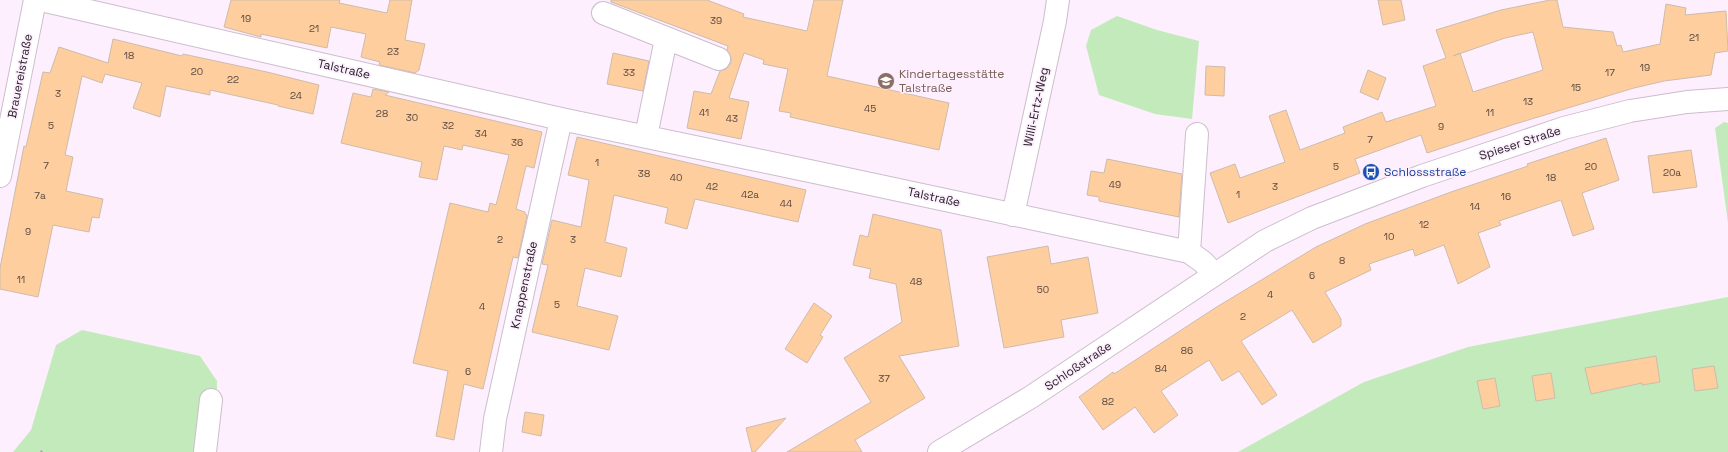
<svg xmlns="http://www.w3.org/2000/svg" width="1728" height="452" font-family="'Space Grotesk',sans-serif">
<rect width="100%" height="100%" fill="#fdeffe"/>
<path fill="#c3eaba" d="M1117,16L1157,30L1199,41L1192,119L1155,114L1099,95L1086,46L1091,30Z
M1724,122L1728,123V223L1715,128Z
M1728,297V452H1238L1364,382L1468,347Z
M82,330L200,356L217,381V452H13L31,430L56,345Z"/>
<path fill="#ffce9e" stroke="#cdbcab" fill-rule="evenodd" d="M231,0H340L339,3L387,13L390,0H412L405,40L425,44L419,70L415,73L379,65L380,62L361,57L366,34L331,27L327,48L261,34V37L224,27Z
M611,0H707L744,14L743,17L807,31L814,0H843L827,76L949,103L939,150L790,117L791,113L779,111L788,69L763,64L764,60L744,53L729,98L749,102L741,139L687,128L694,91L711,94L720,71L726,69L731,63V57L727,50L728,46L611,2Z
M1378,0H1401L1405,20L1383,25Z
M1550,0H1557L1563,27L1613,32L1617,46L1621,45L1623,52L1660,44L1666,4L1686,8L1685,15L1726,11L1728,51L1715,53L1711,75L1664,81L1634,88L1515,124L1427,153L1421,135L1355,159L1360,173L1228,223L1210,173L1235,164L1240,178L1285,162L1269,116L1286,110L1300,150L1345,133L1343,127L1382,112L1386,122L1436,106L1423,66L1446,58L1436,30L1501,10ZM1533,32L1543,70L1473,92L1460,53L1453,56L1505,38Z
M113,39L182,56L183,54L267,72L319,85L313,114L278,106V105L210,90V95L166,86L160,117L133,108L142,83L105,74L102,83L82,76L65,155L73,157L66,191L103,199L99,218L92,217L89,232L53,225L38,297L0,289V268L24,146L26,147L43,72L50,73L59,47L108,63Z
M613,53L649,61L643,91L607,84Z
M1206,66L1225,67L1224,96L1205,95Z
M1368,70L1386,78L1378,100L1360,92Z
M373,89L389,92L385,95L542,132L534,168L526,166L516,209L525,212V214L527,215L518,258L513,257L483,389L464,384L454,440L436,436L448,371L413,363L450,203L488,212L490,203L496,205L509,155L463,145L462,150L444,146L437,180L419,177L422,162L341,143L353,93L371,97Z
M577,137L806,190L798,222L695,199L687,229L665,223L668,208L614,195L605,242L627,248L621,277L585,268L577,306L618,316L609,350L532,332L548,265L542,264L552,220L581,227L589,180L568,175Z
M1606,138L1619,180L1582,193L1594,229L1573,236L1561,200L1499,221L1501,225L1478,233L1490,267L1458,284L1444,245L1415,256L1413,249L1369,264L1371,270L1325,292L1341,319V326L1313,343L1292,310L1241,341L1277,395L1262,405L1239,371L1222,381L1209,360L1161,391L1178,415L1154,433L1135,407L1103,430L1079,397L1113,372L1114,374L1215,308L1316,247L1365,224L1451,192L1528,166L1527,164Z
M1691,150L1697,187L1653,193L1648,156Z
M1107,159L1182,174L1179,217L1099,201V197L1087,195L1091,171L1104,173Z
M873,214L941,230L959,346L899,356L925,398L855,440L862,452H787L871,402L844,358L902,322L896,284L869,278L871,269L853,265L860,235L868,237Z
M1048,246L1051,264L1088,257L1098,313L1061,320L1064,337L1004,348L987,257Z
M814,303L832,316L820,335L823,337L807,363L785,349Z
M1656,356L1660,382L1642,385V383L1591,394L1585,368Z
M1714,366L1718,388L1695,391L1692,369Z
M1551,373L1555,398L1536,401L1532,376Z
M1495,378L1500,406L1483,409L1477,381Z
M525,412L544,415L541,436L522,432Z
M786,418L755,452H752L746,428Z"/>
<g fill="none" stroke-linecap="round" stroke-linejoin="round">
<g stroke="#cdbdce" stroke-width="24">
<path id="minor" d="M41,0L561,119L819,173L1189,252L1203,262L1214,274
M603,13L719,59
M646,136L666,39
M0,176L35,0
M1013,215L1055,21L1058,0
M1189,252L1197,134
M205,452L211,400
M491,452L495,419L561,119
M939,452L1031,397L1265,241L1312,218L1422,176L1564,128L1630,111L1687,102L1728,99"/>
</g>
<path stroke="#a99eaa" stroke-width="2.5" stroke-dasharray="2 2" stroke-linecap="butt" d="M41,452L42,451"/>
<use href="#minor" stroke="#fff" stroke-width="22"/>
</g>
<defs>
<g id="school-disc" transform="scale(0.9)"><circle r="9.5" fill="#8d6e63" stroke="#fdeffe"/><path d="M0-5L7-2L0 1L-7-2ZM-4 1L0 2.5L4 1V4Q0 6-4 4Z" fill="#fff"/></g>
<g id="bus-disc" transform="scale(0.9)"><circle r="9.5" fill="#1a4fb4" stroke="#fdeffe"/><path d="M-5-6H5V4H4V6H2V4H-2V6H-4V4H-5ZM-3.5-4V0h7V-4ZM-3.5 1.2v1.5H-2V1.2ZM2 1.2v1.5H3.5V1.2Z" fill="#fff"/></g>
</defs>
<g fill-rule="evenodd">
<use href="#school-disc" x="886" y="81"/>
<use href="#bus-disc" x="1371" y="172"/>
</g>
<g text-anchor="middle" stroke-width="3.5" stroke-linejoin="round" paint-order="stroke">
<g font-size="10" fill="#584840">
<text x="246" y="22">19</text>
<text x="716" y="24">39</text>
<text x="314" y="32">21</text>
<text x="1694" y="41">21</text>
<text x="393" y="55">23</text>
<text x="129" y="59">18</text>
<text x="1645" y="71">19</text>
<text x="197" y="75">20</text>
<text x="629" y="76">33</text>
<text x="1610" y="76">17</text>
<text x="233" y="83">22</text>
<text x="1576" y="91">15</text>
<text x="58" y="97">3</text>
<text x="296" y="99">24</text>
<text x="1528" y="105">13</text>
<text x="870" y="112">45</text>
<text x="704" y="116">41</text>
<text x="1490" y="116">11</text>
<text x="382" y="117">28</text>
<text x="412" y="121">30</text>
<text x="732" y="122">43</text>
<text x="51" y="129">5</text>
<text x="448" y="129">32</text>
<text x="1441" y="130">9</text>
<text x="481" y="137">34</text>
<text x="1370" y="143">7</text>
<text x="517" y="146">36</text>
<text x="597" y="166">1</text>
<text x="46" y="169">7</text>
<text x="1336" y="170">5</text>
<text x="1591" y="170">20</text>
<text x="1672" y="176">20a</text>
<text x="644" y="177">38</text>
<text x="676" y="181">40</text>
<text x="1551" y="181">18</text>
<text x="1115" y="188">49</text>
<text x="712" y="190">42</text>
<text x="1275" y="190">3</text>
<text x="750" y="198">42a</text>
<text x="1238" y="198">1</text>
<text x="40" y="199">7a</text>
<text x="1506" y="200">16</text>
<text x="786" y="207">44</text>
<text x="1475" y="210">14</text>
<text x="1424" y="228">12</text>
<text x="28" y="235">9</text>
<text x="1389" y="240">10</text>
<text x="500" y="243">2</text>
<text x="573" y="243">3</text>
<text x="1342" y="264">8</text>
<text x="1312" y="279">6</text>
<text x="21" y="283">11</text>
<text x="916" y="285">48</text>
<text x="1043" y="293">50</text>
<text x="1270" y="298">4</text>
<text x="557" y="308">5</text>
<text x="482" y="310">4</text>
<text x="1243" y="320">2</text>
<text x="1187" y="354">86</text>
<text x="1161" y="372">84</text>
<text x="468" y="375">6</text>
<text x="884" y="382">37</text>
<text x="1108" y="405">82</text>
</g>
<g font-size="12" fill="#201b21" stroke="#fdeffe">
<text transform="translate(344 69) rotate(13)" y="4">Talstraße</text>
<text transform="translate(20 76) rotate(-79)" y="4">Brauereistraße</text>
<text transform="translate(1036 107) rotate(-78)" y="4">Willi-Ertz-Weg</text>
<text transform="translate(1520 143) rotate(-18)" y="4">Spieser Straße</text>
<text transform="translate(934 197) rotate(12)" y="4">Talstraße</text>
<text transform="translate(524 285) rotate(-78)" y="4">Knappenstraße</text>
<text transform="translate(1078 366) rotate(-34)" y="4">Schloßstraße</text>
</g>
<g font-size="12" fill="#785e54" stroke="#fdeffe" text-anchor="start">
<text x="899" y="78">Kindertagesstätte<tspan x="899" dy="14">Talstraße</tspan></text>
</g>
<g font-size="12" fill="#164399" stroke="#fdeffe" text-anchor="start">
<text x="1384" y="176">Schlossstraße</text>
</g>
</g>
</svg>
